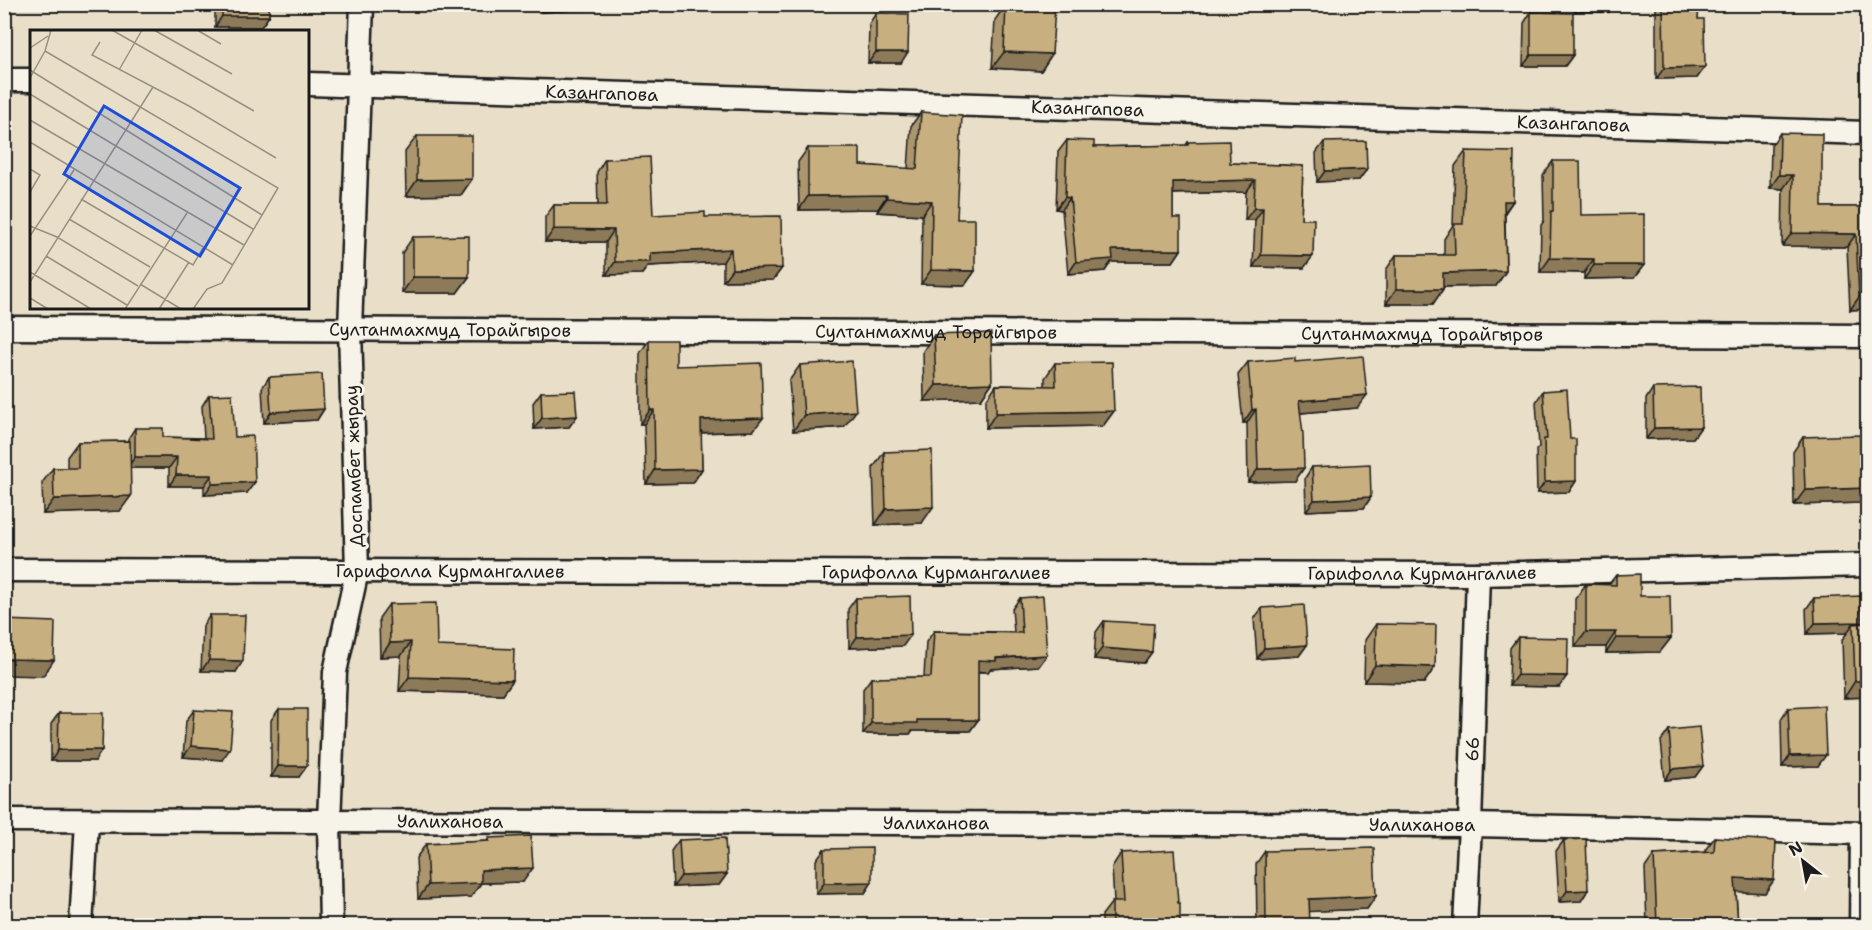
<svg xmlns="http://www.w3.org/2000/svg" width="1872" height="930" font-family="'Shantell Sans',sans-serif">
<rect width="100%" height="100%" fill="#e9dfc8"/>
<filter id="ink" filterUnits="userSpaceOnUse"><feTurbulence type="fractalNoise" baseFrequency=".0167" numOctaves="2"/><feDisplacementMap in="SourceGraphic" scale="12" xChannelSelector="R" yChannelSelector="G"/><feConvolveMatrix kernelMatrix="1 2 1 2 8 2 1 2 1" color-interpolation-filters="sRGB"/></filter>
<g filter="url(#ink)">
<g fill="none" stroke-linecap="round" stroke-linejoin="round">
<g stroke="#1c1c1c" stroke-width="27">
<g id="minor">
<path d="M4,80H32"/>
<path id="s1" d="M308,84L1868,133"/>
<path id="s2" d="M4,328L1868,336"/>
<path id="s3" d="M4,570L1478,574L1868,565"/>
<path id="s4" d="M4,820L1470,825L1868,833"/>
<path d="M81,926L87,821"/>
<path d="M331,926L329,822L335,672L357,571L350,329L362,4"/>
<path id="s5" d="M1465,926L1470,825L1478,574"/>
<path d="M1861,926L1862,833"/>
</g>
</g>
<use href="#minor" stroke="#f7f3e8" stroke-width="22"/>
</g>
<path fill="#ac966d" stroke="#1c1c1c" stroke-width="1.5" d="M215,4H269V16L261,27H215Z
M541,4H596L593,9L541,12Z
M1006,4L1052,54L1041,71L992,68L995,20Z
M1490,4H1534L1531,10H1490Z
M1575,4H1699L1698,19L1705,67L1697,78L1656,79V6H1613L1609,12L1575,11Z
M1531,12L1573,55L1565,66H1523L1524,23Z
M876,13L901,63H868L869,24Z
M921,112L975,271L965,285L921,284L922,215L877,212L878,209L799,210L798,162L808,148L860,165L908,169L911,126Z
M1780,133L1822,207H1868V309L1850,310L1847,247L1782,246L1783,189L1770,188L1771,146Z
M417,136L472,179L461,195L406,196L405,152Z
M1067,140L1094,147L1186,145L1188,142L1230,163L1303,166L1301,219L1304,268L1253,267L1255,220H1245L1246,192L1173,194V218L1181,250L1173,262H1111L1105,271L1068,274L1062,210L1056,209L1058,152Z
M1324,142L1367,169L1359,180L1317,182L1316,153Z
M1466,151L1513,201L1505,213L1506,271L1496,286L1443,287V289L1433,304H1386V270L1396,255H1444V239L1453,225L1455,166Z
M605,159L653,215L705,217L782,268L773,280L723,281V262L648,266L642,274L606,275V242H545V217L554,205H598L597,172Z
M1553,161L1581,215L1644,265L1634,278L1584,279V273L1540,272L1541,225L1544,221L1543,175Z
M413,237L469,277L457,293H402V253Z
M934,335L992,383L981,399L924,401L923,351Z
M649,340L676,366L753,431L701,433L702,469L693,483L646,484L644,424H640V353Z
M1248,362H1295L1357,408L1300,413L1295,481L1248,482L1247,423H1243L1238,375Z
M1055,363L1114,411L1103,426L986,428V400L996,385L1045,386V378Z
M800,365L844,427L793,431L789,381Z
M269,377L324,409L317,420L264,423L262,388Z
M1653,388L1701,427L1693,438L1646,439V399Z
M1543,391L1576,481L1569,492L1537,493L1536,450L1539,447L1536,402Z
M541,392L577,416L569,427L534,429L533,403Z
M209,395L235,437L247,493L204,495V486H169V468H130L120,511L43,514L42,483L53,468H67V457L78,442L128,441V439L135,428L163,437L204,438L202,406Z
M1803,437L1861,470H1868V515H1861V503L1794,505L1793,452Z
M884,452L922,523L875,525L873,468Z
M1312,467L1371,497L1364,508L1306,511L1305,478Z
M1616,575L1640,596L1671,638L1660,652L1606,653V647H1575V599L1586,584H1609Z
M856,598L903,646L849,648L848,609Z
M1020,598L1047,655L1039,666L990,669L988,672H978V720L970,731H912L910,734H863V689L871,678L924,677L926,642L934,631L1014,632L1012,609Z
M1814,598L1862,622L1861,624L1868,623V697L1844,698L1842,640L1847,633L1807,634L1806,609Z
M389,604L437,646L513,680L503,694L399,691L401,656L380,657L379,618Z
M1262,608L1307,645L1299,656L1257,659L1254,619Z
M210,615L236,672L201,671L203,626Z
M1104,621L1152,652L1144,663L1094,659L1096,632Z
M1376,624L1435,667L1424,683L1364,682L1365,640Z
M1518,637L1559,687L1509,686L1510,648Z
M1788,708L1818,766L1782,767L1781,719Z
M279,709L299,777H271V720Z
M194,710L222,760L183,757L186,721Z
M59,713L95,761H51V724Z
M1669,730L1703,766L1695,777L1665,780L1661,741Z
M1715,837L1774,880L1765,893L1736,891L1738,926H1647L1645,868L1654,855L1705,852V850Z
M489,838L523,882L481,883L471,897L418,899L416,858L426,844L487,841Z
M679,840L727,874L719,885L673,887L671,851Z
M1564,840L1588,890L1581,901L1559,902L1556,851Z
M824,849L872,882L865,893L816,894V860Z
M1265,851L1376,896L1367,909L1309,911L1310,926H1257L1256,864Z
M1121,853L1178,903L1180,926H1102V915L1112,902H1114L1112,867Z"/>
<path fill="#8c7a59" stroke="#1c1c1c" stroke-width="1.5" d="M546,4H596L593,9L541,12Z
M706,4H728L705,6Z
M1494,4H1534L1531,10H1490Z
M1580,4H1657L1656,6H1613L1609,12L1575,11Z
M222,16H269L261,27H215Z
M876,52H908L901,63H868Z
M1004,52L1052,54L1041,71L992,68Z
M1531,55H1573L1565,66H1523Z
M1705,67L1697,78L1656,79L1664,68Z
M1367,169L1359,180L1317,182L1325,171Z
M1779,175H1793L1783,189L1770,188Z
M472,179L461,195L406,196L417,180Z
M1255,180L1246,192L1164,194L1173,182Z
M887,195L878,209L799,210L808,196Z
M1065,197L1070,198L1062,210L1056,209Z
M887,198L932,201L922,215L877,212Z
M1504,201H1513L1502,216Z
M1254,208H1263L1255,220H1245Z
M554,229L614,230L606,242H545Z
M1792,233L1856,234L1847,247L1782,246Z
M731,249L723,262L648,266L642,274L606,275L615,262L650,253Z
M1112,250H1181L1173,262H1111L1105,271L1068,274L1076,262Z
M1261,255L1313,256L1304,268L1253,267Z
M1550,258L1594,259L1584,273L1540,272Z
M1594,265H1644L1634,278L1584,279Z
M782,268L773,280L723,281L732,269Z
M931,270L975,271L965,285L921,284Z
M1506,271L1496,286L1433,287L1443,273Z
M413,277H469L457,293H402Z
M1396,289H1443L1433,304H1386Z
M1868,296V309L1850,310L1859,297Z
M992,383L981,399L924,401L936,385Z
M1367,395L1357,408L1289,414L1299,401Z
M324,409L317,420L264,423L271,412Z
M1256,409L1247,423H1243L1252,410Z
M650,410H654L644,424H640Z
M856,411L844,427L793,431L804,415Z
M1114,411L1103,426L986,428L996,413Z
M577,416L569,427L534,429L542,418Z
M763,418L753,431L691,433L701,420Z
M1701,427L1693,438L1646,439L1654,428Z
M135,457H177L169,468H127Z
M1304,468L1295,481L1248,482L1258,469Z
M702,469L693,483L646,484L655,470Z
M176,475H212L204,486H169Z
M1576,481L1569,492L1537,493L1545,482Z
M255,482L247,493L204,495L212,484Z
M1868,488V494L1861,503L1794,505L1805,490Z
M131,496L120,511L43,514L54,499Z
M1371,497L1364,508L1306,511L1314,500Z
M1868,506V515H1861Z
M933,507L922,523L875,525L886,509Z
M1862,622L1855,633L1853,624L1847,633L1807,634L1815,623Z
M1586,632H1616L1606,647H1575Z
M911,635L903,646L849,648L857,637Z
M1616,638H1671L1660,652L1606,653Z
M411,642L401,656L380,657L390,643Z
M1307,645L1299,656L1257,659L1264,648Z
M1102,648L1152,652L1144,663L1094,659Z
M1047,655L1039,666L990,669L988,672L970,671L978,660Z
M8,659L54,660L43,676L4,675Z
M209,660L243,661L236,672L201,671Z
M1375,665L1435,667L1424,683L1364,682Z
M1517,675L1567,676L1559,687L1509,686Z
M409,677L513,680L503,694L399,691Z
M1855,681H1868V697L1844,698Z
M917,720H978L970,731H912L910,734H863L871,723Z
M191,746L230,749L222,760L183,757Z
M58,750H102L95,761H51Z
M1826,755L1818,766L1782,767L1790,756Z
M278,766H307L299,777H271Z
M1703,766L1695,777L1665,780L1672,769Z
M533,868L523,882L481,883L471,897L418,899L428,885L481,870Z
M727,874L719,885L673,887L681,876Z
M1735,878L1774,880L1765,893L1726,891Z
M872,882L865,893L816,894L824,883Z
M1588,890L1581,901L1559,902L1567,891Z
M1376,896L1367,909L1300,912L1309,899Z
M1708,924L1707,926H1657Z"/>
<path fill="#c8af7f" stroke="#1c1c1c" stroke-width="1.5" d="M222,4H269V16H222Z
M1006,4L1055,6L1052,54L1004,52Z
M1663,4H1699L1698,19H1704L1705,67L1664,68Z
M1531,12L1573,13V55H1531Z
M876,13L909,14L908,52H876Z
M921,112L962,115L957,219H975V271L931,270L932,201L887,198V195L808,196V148H860V165L917,169Z
M1780,133L1822,134V207H1868V296L1859,297L1856,234L1792,233L1793,175H1779Z
M417,136H472V179L417,180Z
M1067,140L1094,141V147L1188,145V142L1229,141L1230,163L1303,166L1301,219H1314L1313,256L1261,255L1263,208H1254L1255,180L1173,182V218H1181V250H1112L1113,259L1076,262L1070,198L1065,197Z
M1366,141L1367,169L1325,171L1324,142Z
M1466,151L1514,152L1513,201H1504L1506,271L1443,273V289H1396V255H1455L1454,224H1463Z
M650,157L653,215L705,212V217L781,216L782,268L732,269L731,249L650,253V262H615L614,230L554,229V205H607L605,159Z
M1553,161H1580L1581,215L1644,214V265H1594V259L1550,258L1551,211H1553Z
M469,236V277H413V237Z
M991,333L992,383L936,385L934,335Z
M649,340H676V366L761,363L763,418L701,420L702,469L655,470L654,410H650Z
M1363,356L1367,395L1299,401L1303,434L1304,468L1258,469L1256,409L1252,410L1248,362L1295,358V362Z
M852,361L856,411L804,415L800,365Z
M1112,362L1114,411L996,413V385L1056,386L1055,363Z
M322,374L324,409L271,412L269,377Z
M1700,387L1701,427L1654,428L1653,388Z
M1567,389L1570,439H1576V481L1545,482L1544,439H1547L1543,391Z
M575,391L577,416L542,418L541,392Z
M232,394L235,437L253,436L255,482L212,484V475H176L177,457H135V428H163V437L212,439L209,395Z
M1860,435L1861,470H1868V488L1805,490L1803,437Z
M130,441L131,496L54,499L53,468H78V442Z
M932,450L933,507L886,509L884,452Z
M1370,464L1371,497L1314,500L1312,467Z
M1640,574V596H1670L1671,638H1616V632H1586V584L1616,585V575Z
M910,596L911,635L857,637L856,598Z
M1043,596L1047,655L996,658V661L978,660V720H917V723H871V678L931,677L934,631L1022,633L1020,598Z
M1861,596L1862,622L1815,623L1814,598Z
M436,603L437,646L514,649L513,680L409,677L411,642L390,643L389,604Z
M1304,605L1307,645L1264,648L1262,608Z
M210,615H245L243,661L209,660Z
M4,620L55,622L54,660L8,659L7,678H4Z
M1104,621L1154,624L1152,652L1102,648Z
M1868,623V681H1855L1853,624Z
M1376,624L1436,625L1435,667L1375,665Z
M1518,637L1568,638L1567,676L1517,675Z
M1824,706L1826,755L1790,756L1788,708Z
M279,709H307V766H278Z
M194,710L233,712L230,749L191,746Z
M59,713H103L102,750H58Z
M1699,727L1703,766L1672,769L1669,730Z
M531,836L533,868L481,870V883L428,885L426,844L489,841V838Z
M1715,837L1776,841L1774,880L1735,878L1738,926H1708V924L1657,925L1654,855L1714,852Z
M725,838L727,874L681,876L679,840Z
M1586,839L1588,890L1567,891L1564,840Z
M872,848V882L824,883V849Z
M1374,848L1376,896L1309,899L1310,926H1266L1265,851Z
M1174,850L1178,903H1180V926H1112V902H1124L1121,853Z
M200,920V926H148V922Z"/>
</g>
<g text-anchor="middle" stroke-width="6" stroke-linejoin="round" paint-order="stroke">
<g font-size="18" fill="#1c1c1c" stroke="#f7f3e8">
<text dy="6" stroke="none"><textPath href="#s1" startOffset="294">Казангапова</textPath></text>
<text dy="6" stroke="none"><textPath href="#s1" startOffset="780">Казангапова</textPath></text>
<text dy="6" stroke="none"><textPath href="#s1" startOffset="1266">Казангапова</textPath></text>
<text dy="6" stroke="none"><textPath href="#s2" startOffset="446">Султанмахмуд Торайгыров</textPath></text>
<text dy="6" stroke="none"><textPath href="#s2" startOffset="932">Султанмахмуд Торайгыров</textPath></text>
<text dy="6" stroke="none"><textPath href="#s2" startOffset="1418">Султанмахмуд Торайгыров</textPath></text>
<text transform="translate(354 466) rotate(-92)" y="6">Доспамбет жырау</text>
<text dy="6" stroke="none"><textPath href="#s3" startOffset="446">Гарифолла Курмангалиев</textPath></text>
<text dy="6" stroke="none"><textPath href="#s3" startOffset="932">Гарифолла Курмангалиев</textPath></text>
<text dy="6" stroke="none"><textPath href="#s3" startOffset="1418">Гарифолла Курмангалиев</textPath></text>
<text dy="6" stroke="none"><textPath href="#s5" startOffset="177">66</textPath></text>
<text dy="6" stroke="none"><textPath href="#s4" startOffset="446">Уалиханова</textPath></text>
<text dy="6" stroke="none"><textPath href="#s4" startOffset="932">Уалиханова</textPath></text>
<text dy="6" stroke="none"><textPath href="#s4" startOffset="1418">Уалиханова</textPath></text>
</g>
</g>
<g transform="translate(30 30)">
<rect width="279" height="279" fill="#e9dfc8"/>
<path fill="none" stroke="#979183" stroke-width="1.5" d="M82,0L224,81M124,0L202,44M167,0L191,14M70,12L62,25L159,76L246,128M0,18L18,6M15,21L248,158L192,253L177,259L163,279M0,40L232,185M89,40L112,0M0,48L15,21L21,0M0,64L223,199M0,90L214,215M0,112L203,235M0,139L10,145L0,162M51,169L163,235L173,218M39,189L120,237M0,196L27,207L108,256M0,206L44,140M16,226L97,275M0,242L61,279M0,252L123,57M110,254L151,279M0,268L18,279M95,279L157,183M129,279L159,232"/>
<path fill="#1d4ed8" fill-opacity="0.15" stroke="#1d4ed8" stroke-width="3" d="M74,76L210,158L170,226L34,144Z"/>
<rect width="279" height="279" fill="none" stroke="#1c1c1c" stroke-width="3"/>
</g>
<rect width="1872" height="930" fill="none" stroke="#f7f3e8" stroke-width="24"/>
<rect x="12" y="12" width="1848" height="906" fill="none" stroke="#1c1c1c" stroke-width="2" filter="url(#ink)"/>
<g transform="translate(1803 861) rotate(329)" stroke="#f7f3e8" stroke-width="4.5" paint-order="stroke">
<path d="M0-4.5L10 22L0 15L-10 22Z" fill="#1c1c1c"/>
<text y="-9" font-size="16" font-weight="bold" text-anchor="middle" fill="#1c1c1c">N</text>
</g>
</svg>
